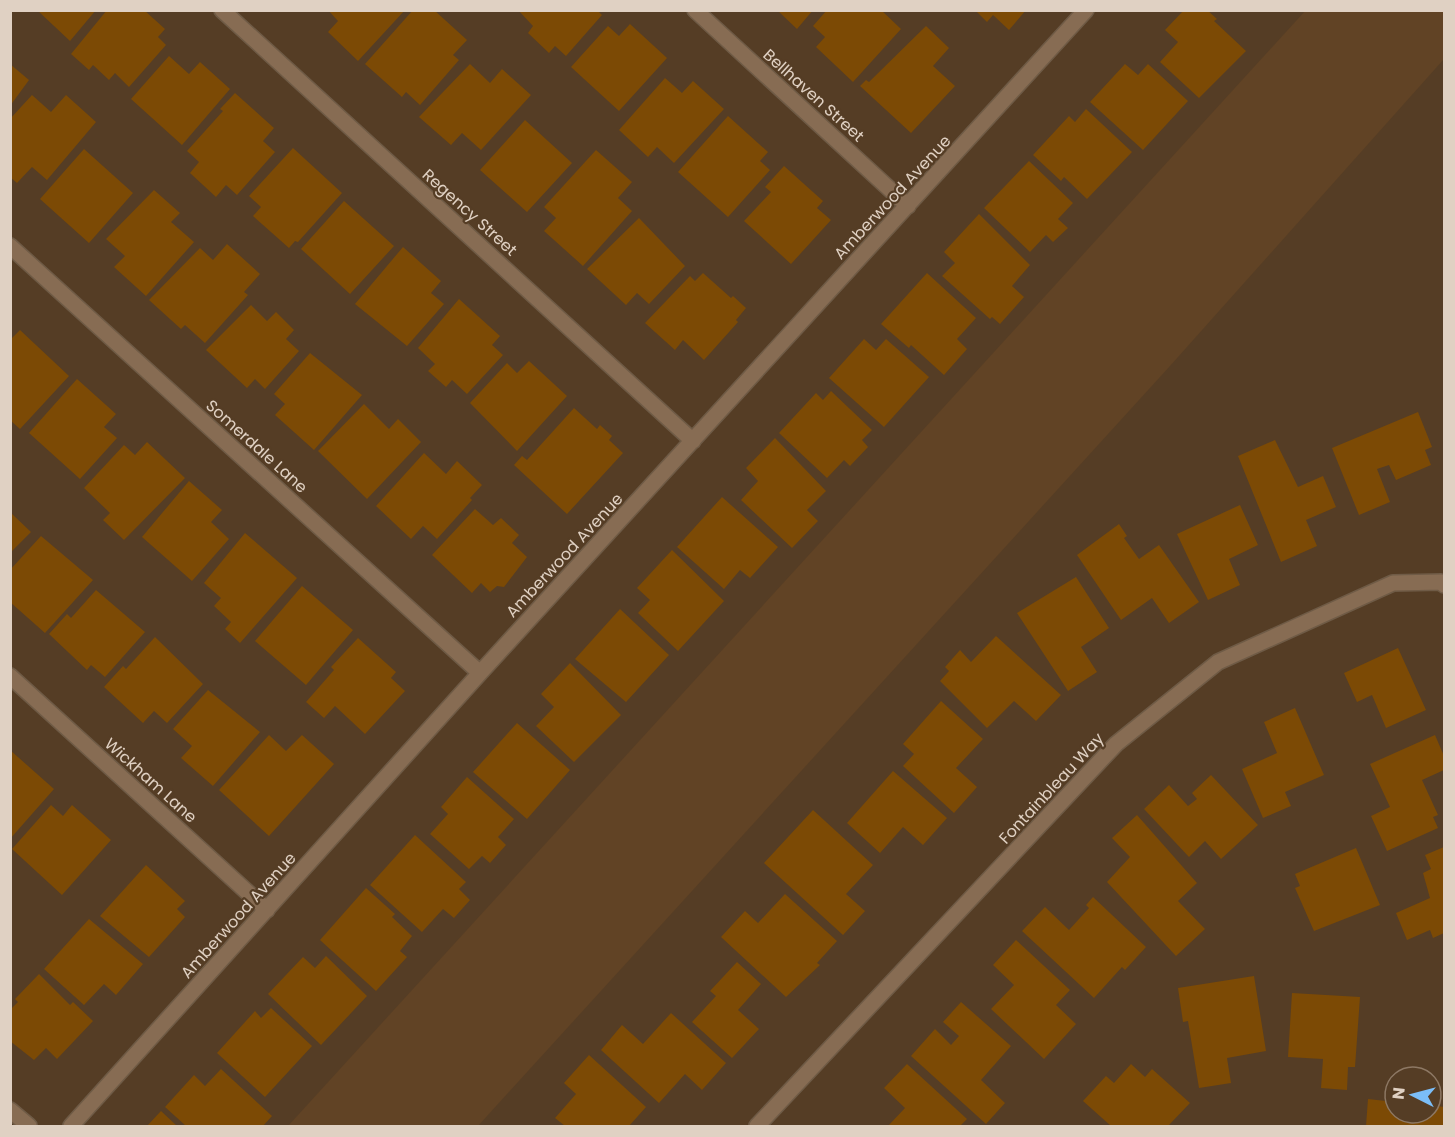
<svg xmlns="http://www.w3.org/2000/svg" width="1455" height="1137" font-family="Poppins,sans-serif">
<rect width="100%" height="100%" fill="#553d25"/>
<path fill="#614325" d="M1306,10L1444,11V59L1170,366L478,1126H288Z"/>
<path fill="#7c4a05" d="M37,10H96L70,41Z
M107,10H144L165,29L158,37L166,45L129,87L115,73L109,80L93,65L89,70L71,54Z
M328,10H405L358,61L328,32L338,21Z
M413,10H434L467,40L453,55L459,60L420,105L406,92L402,97L365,64Z
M518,10H597L602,15L566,56L555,46L549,53L528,33L533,26Z
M777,10H813L797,29Z
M827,10H881L901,29L853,82L816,47L825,37L813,26Z
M975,10H1026L1009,30L993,15L987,22Z
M1184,10H1207L1217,19L1214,21L1246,51L1199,98L1160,62L1178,42L1165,30Z
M630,24L667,58L619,111L571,67L608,26L619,36Z
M926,26L949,48L933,66L955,86L911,133L860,86L866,80L869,82Z
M169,56L189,74L200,62L230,89L182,145L131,99Z
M10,64L29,80L10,106Z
M470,64L490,83L502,69L531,95L481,150L462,133L451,145L419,117Z
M1125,64L1138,75L1148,64L1188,101L1143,150L1090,102Z
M665,78L682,93L693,81L724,109L674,163L657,147L648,157L619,130Z
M235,93L274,128L263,141L275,152L237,195L226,185L216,197L190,173L199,162L187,151L223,111L220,109Z
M32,95L51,112L66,95L96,122L47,180L32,167L17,183L10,177V119Z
M1086,109L1132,152L1087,199L1064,177L1061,181L1033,155L1069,116L1075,122Z
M728,116L768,152L760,161L770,170L728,217L678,172Z
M525,120L572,163L527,212L480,170Z
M293,148L342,193L298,242L295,241L289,248L253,216L261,207L249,196Z
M84,149L133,193L89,243L40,199Z
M596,150L632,182L618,198L632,211L583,266L544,231L556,218L544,207Z
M1029,161L1073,203L1058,219L1068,228L1053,242L1046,235L1030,252L984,208Z
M784,166L823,201L817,208L831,220L791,264L744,221L771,192L765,187Z
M154,190L180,213L171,222L194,242L146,296L114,267L125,256L106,239Z
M344,201L394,246L350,294L301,249Z
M979,214L1030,265L1012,286L1024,297L1000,324L992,317L990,319L942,276L955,263L944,252Z
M639,218L685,266L649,304L637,293L626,305L587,269Z
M227,244L260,274L244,292L248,295L205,343L185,325L181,329L149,300L200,248L213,260Z
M403,247L441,281L431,293L444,304L407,346L355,304Z
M703,273L731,298L733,296L746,308L736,320L738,322L704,360L683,340L675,350L645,323L690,276L695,281Z
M927,273L976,318L957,339L967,349L944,375L911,345L909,348L881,324Z
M459,299L500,336L492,345L503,355L467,394L452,380L446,387L428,371L435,364L418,348Z
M251,305L267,321L276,312L294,330L286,339L299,351L265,389L255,379L247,388L206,350Z
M20,330L69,376L20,429L10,420V340Z
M864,339L876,350L886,339L929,377L884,427L829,378Z
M310,353L362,395L314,450L275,415L285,404L274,394Z
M529,361L567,396L517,451L470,403L507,363L517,373Z
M77,379L116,414L104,427L117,438L80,479L29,433Z
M831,391L872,430L862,440L868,447L850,466L844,460L827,478L779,433L816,393L823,400Z
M364,404L389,429L398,419L421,442L367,499L318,451Z
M574,408L597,429L600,425L612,436L609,440L623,453L567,514L514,465L522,456L527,460Z
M1418,412L1432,447L1425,450L1431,465L1396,480L1389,465L1377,469L1390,502L1359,515L1332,448Z
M775,438L826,491L807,510L818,521L792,548L741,500L758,481L746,468Z
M1275,440L1298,487L1323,476L1336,507L1306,520L1317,546L1281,562L1238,456Z
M147,442L185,478L124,540L103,520L110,513L84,488L124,445L135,455Z
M424,453L446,474L457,461L482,485L470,498L472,500L437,539L423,526L411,539L376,506Z
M189,481L222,510L211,522L229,539L192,581L142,537Z
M722,497L778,547L750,578L740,570L724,589L677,547Z
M1240,505L1258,545L1229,559L1240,585L1208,600L1177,534Z
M475,509L493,525L501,518L519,535L512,543L527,557L504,587L497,586L490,592L481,583L472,593L432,555Z
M10,512L31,532L10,553Z
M1119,524L1127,536L1124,538L1139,559L1159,545L1199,602L1169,623L1152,598L1121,620L1077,555Z
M245,533L297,578L240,643L225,629L231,622L214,606L221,598L204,583Z
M41,536L93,580L45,633L10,602V570Z
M672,550L724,601L678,651L638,613L650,600L637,588Z
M1076,577L1109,628L1081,647L1097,672L1068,691L1017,613Z
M302,586L353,630L306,685L255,641Z
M96,590L145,632L105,677L91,665L87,670L49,634L67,614L71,618Z
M620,609L669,655L626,702L575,659Z
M996,636L1061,695L1036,721L1014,701L987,728L940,681L949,671L945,667L960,650L971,662Z
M155,637L203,684L167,723L154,711L143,723L104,687L123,666L126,669Z
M358,638L396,672L391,678L405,691L365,734L335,706L324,718L306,702L334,670L331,667Z
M1398,648L1426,710L1386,728L1372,695L1357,702L1344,673Z
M570,663L621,715L574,762L536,726L554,707L541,694Z
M208,690L260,732L213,786L181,758L192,746L173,729Z
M941,701L983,739L956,768L977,787L954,813L903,766L914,754L903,744Z
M1295,708L1324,775L1285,792L1291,806L1263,818L1242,769L1277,753L1264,722Z
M517,723L570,770L527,819L473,772Z
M269,735L286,751L302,735L334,764L269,836L219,790Z
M1435,735L1444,756V770L1422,780L1438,815L1433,817L1438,828L1387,851L1371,816L1390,807L1370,764Z
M10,750L54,789L10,839Z
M893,771L947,818L923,845L903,827L880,853L847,823Z
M1211,775L1258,825L1221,859L1205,841L1189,857L1144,809L1169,785L1188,806L1197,799L1192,793Z
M467,777L514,819L498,837L506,845L490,863L482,856L469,869L430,834L448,814L441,807Z
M51,805L63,816L72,805L111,840L62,895L12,849Z
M813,810L873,865L846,894L865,911L843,935L764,863Z
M1137,815L1197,883L1178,901L1205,929L1176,956L1107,882L1130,857L1112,838Z
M415,835L466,882L459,889L470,900L454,918L443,909L422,932L370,885Z
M1444,847V933L1433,938L1430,930L1407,940L1396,913L1430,898L1423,873L1431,869L1425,855Z
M1356,848L1380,905L1314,931L1295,888L1300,886L1295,874Z
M146,865L185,901L177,909L185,917L149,957L100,916Z
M366,888L395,914L392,917L412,936L400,951L407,957L376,991L320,940Z
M785,894L837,941L817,963L820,965L786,997L721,937L745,911L758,923Z
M1093,897L1146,947L1125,970L1122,967L1094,998L1022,931L1045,907L1069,930L1089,908L1086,905Z
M89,919L143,964L116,995L104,984L84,1005L44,969Z
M1016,940L1070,990L1056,1005L1076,1024L1044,1059L991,1009L1014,985L993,965Z
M326,956L367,996L321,1045L268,994L303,957L315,968Z
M737,962L761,984L738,1010L759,1029L732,1058L692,1022L716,996L710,991Z
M39,974L70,1005L73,1002L93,1021L57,1059L46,1048L34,1060L10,1041V1010L18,1002L15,999Z
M1254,976L1266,1051L1227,1058L1231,1083L1199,1088L1188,1021L1183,1022L1178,988Z
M1292,993L1360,997L1355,1067H1348L1347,1090L1321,1088L1323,1059L1288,1057Z
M961,1002L1011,1046L981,1080L1005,1103L986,1124L911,1056L935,1029L951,1045L959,1036L943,1022Z
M271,1008L312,1046L265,1097L217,1053L255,1011L261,1018Z
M671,1013L726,1063L702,1090L685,1074L659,1103L601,1050L622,1025L643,1044Z
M589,1055L646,1107L629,1126H565L555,1118L576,1094L564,1083Z
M907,1064L967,1119L960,1126H888L905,1108L884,1088Z
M1131,1064L1145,1077L1152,1069L1190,1103L1168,1126H1111L1083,1101L1106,1076L1114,1083Z
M221,1069L272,1116L263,1126H186L165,1107L194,1075L205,1086Z
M1368,1099L1395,1102V1113H1431V1105L1444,1107V1126H1366Z
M161,1111L177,1126H147Z"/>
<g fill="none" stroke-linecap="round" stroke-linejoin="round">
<g stroke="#6f5b46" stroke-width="18">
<path id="minor" d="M222,10L693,441
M695,10L908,206
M10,246L480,673
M10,676L267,910
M10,1110L29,1126
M71,1126L480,673L1086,10
M757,1126L1116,744L1218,662L1393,583L1441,582L1444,585"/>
</g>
<use href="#minor" stroke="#876c53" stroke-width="15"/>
</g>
<g text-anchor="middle" stroke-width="4.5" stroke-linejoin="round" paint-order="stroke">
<g font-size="16" fill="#e0d1c3" stroke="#553d25">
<text transform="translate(814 95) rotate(42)" y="6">Bellhaven Street</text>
<text transform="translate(892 197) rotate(-47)" y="6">Amberwood Avenue</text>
<text transform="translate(470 212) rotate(42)" y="6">Regency Street</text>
<text transform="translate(257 446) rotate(42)" y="6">Somerdale Lane</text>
<text transform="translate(564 555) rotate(-47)" y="6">Amberwood Avenue</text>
<text transform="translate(151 780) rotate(42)" y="6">Wickham Lane</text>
<text transform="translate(1051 788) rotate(-47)" y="6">Fontainbleau Way</text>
<text transform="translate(238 915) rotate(-48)" y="6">Amberwood Avenue</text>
</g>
</g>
<rect width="1455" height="1137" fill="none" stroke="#e0d1c3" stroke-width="24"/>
<g transform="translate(1413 1095) rotate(276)"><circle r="28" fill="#553d25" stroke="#8d7864" stroke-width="1.5"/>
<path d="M0-4.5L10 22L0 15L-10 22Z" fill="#7bbef8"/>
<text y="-9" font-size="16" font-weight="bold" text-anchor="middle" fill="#e0d1c3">N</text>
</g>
</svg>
